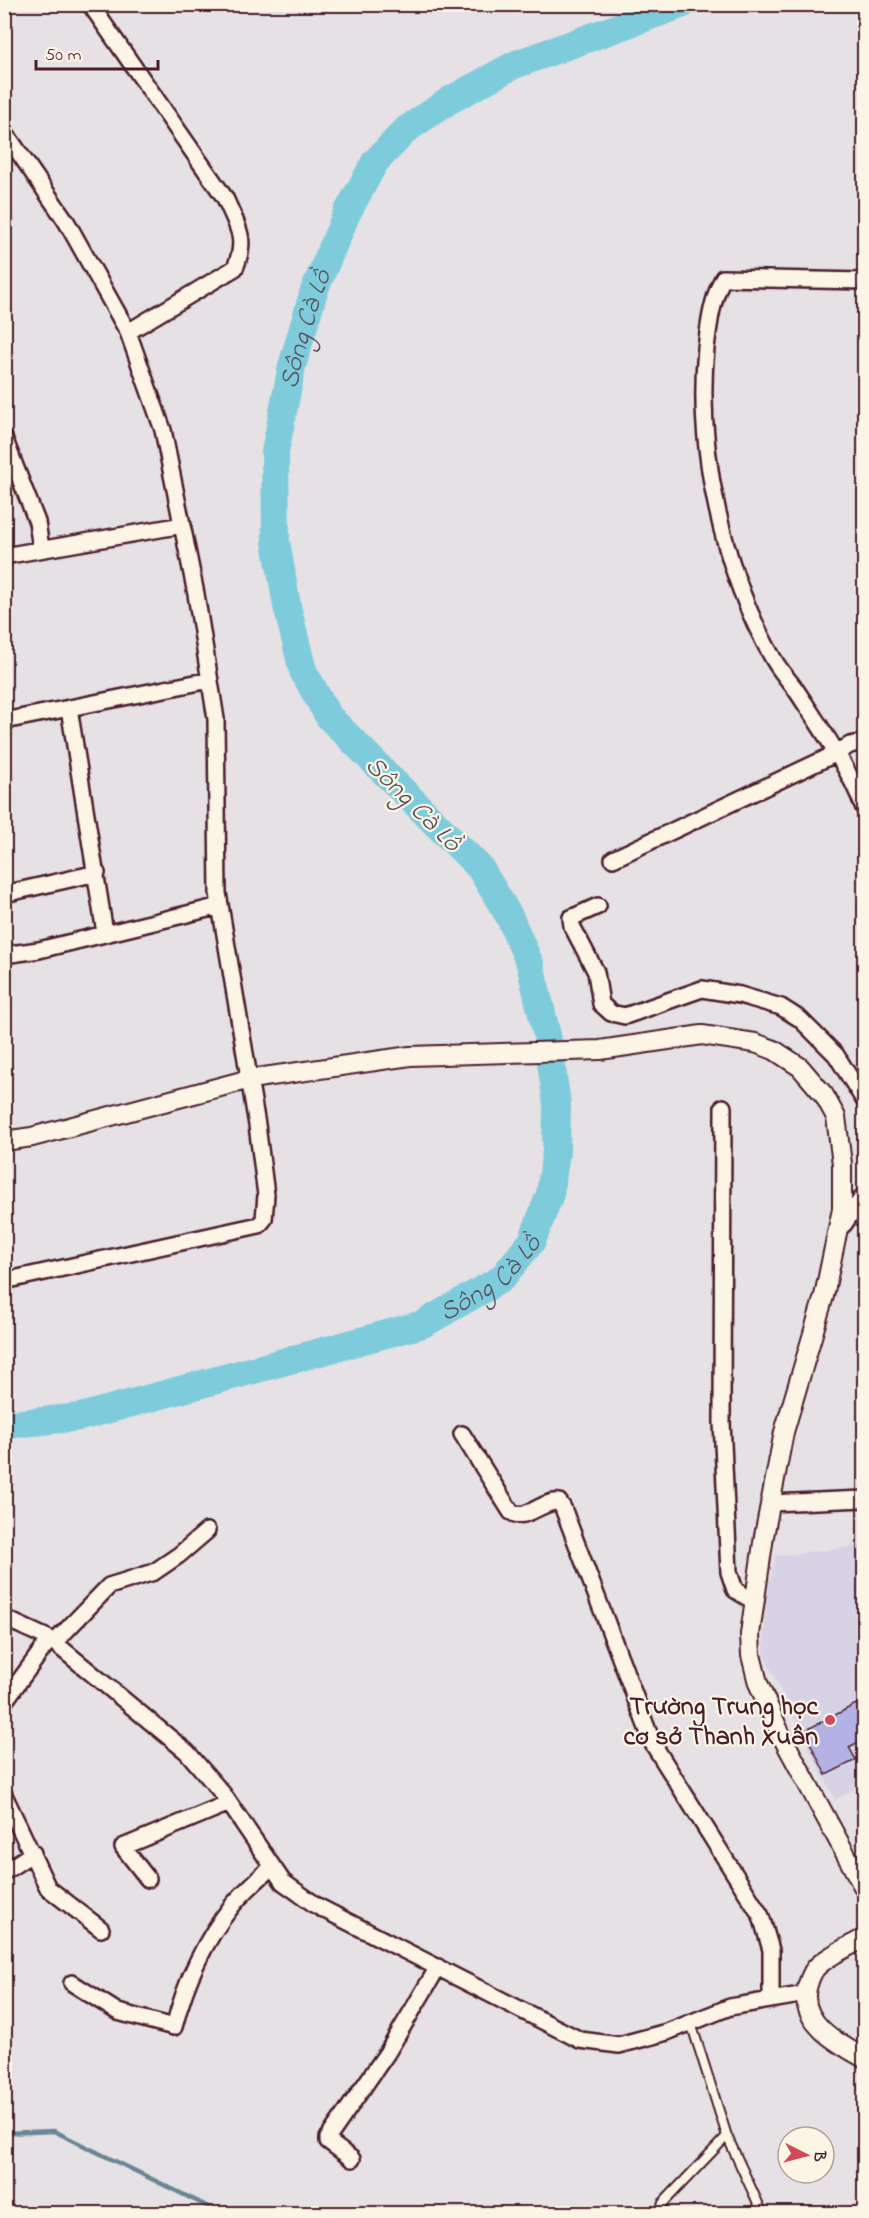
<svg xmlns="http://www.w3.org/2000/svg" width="869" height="2218" font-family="'Indie Flower',sans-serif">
<rect width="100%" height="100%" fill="#e6e1e5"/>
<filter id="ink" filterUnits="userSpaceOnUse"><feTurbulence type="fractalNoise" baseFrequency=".0167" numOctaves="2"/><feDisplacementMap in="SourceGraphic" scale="12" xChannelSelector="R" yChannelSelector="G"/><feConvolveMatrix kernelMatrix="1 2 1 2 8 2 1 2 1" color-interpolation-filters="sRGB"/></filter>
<g filter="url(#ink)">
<path fill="#d7d3e5" d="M864,1545V1783L835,1800L764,1656L765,1600L776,1556Z"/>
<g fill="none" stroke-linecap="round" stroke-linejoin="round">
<path stroke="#698795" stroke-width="4.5" d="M4,2133L54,2131L223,2214"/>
<path stroke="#7eccdb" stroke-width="28" id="s1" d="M4,1425L80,1417L423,1324L501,1279L532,1241L550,1194L556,1152L557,1104L547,1035L530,964L509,916L480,868L329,717L303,671L287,606L276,541L275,452L292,366L314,291L347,213L375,162L407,129L450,100L514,65L683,4"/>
</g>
<path fill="#b4b2e4" stroke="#4a1f2b" stroke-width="1.5" d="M860,1702L864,1710V1739L849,1747L856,1760L826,1775L804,1731Z"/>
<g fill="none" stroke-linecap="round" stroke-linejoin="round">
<g stroke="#4a1f2b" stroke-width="12">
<path id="service" d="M691,2023L727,2136L763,2214
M659,2214L663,2203L727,2136"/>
</g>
<g stroke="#4a1f2b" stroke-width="20">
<path id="minor" d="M90,4L225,198C237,226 248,238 235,268L128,332
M4,131L66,221L128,332L163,430L196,594L216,719L218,893L257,1125L266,1195L264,1219L259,1225L4,1281
M864,281L723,278C712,299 709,324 706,348C696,449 723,572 774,660C780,671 789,680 796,690C819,725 850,769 864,808
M4,438L37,522L41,548
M4,556L183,525
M69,708L105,933
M4,721L210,680
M613,859L835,754L850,745L864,742
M4,894L97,873
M598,906L571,918L572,926L596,972L601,1004L611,1013L625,1016L702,989L740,995L781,1007L800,1019L836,1055L864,1100
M4,955L39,950L220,906
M723,1107L722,1422L729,1572L735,1590L755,1602
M838,1229L844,1224L864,1195
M462,1434L511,1512C526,1522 542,1500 559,1502L563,1508L653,1744L761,1916L771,1950V2000
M771,1503L864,1499
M4,1618L50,1639L187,1752L223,1794L283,1882L317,1906L580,2040L619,2045L667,2032L730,2007L806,1994
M55,1642L109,1586L154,1572L179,1555L207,1531
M4,1702L50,1639
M4,1795L48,1888L101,1929
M4,1872L33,1853
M148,1879L123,1847L229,1803
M72,1983L118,2012L174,2027C185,1984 204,1941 232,1906C243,1892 258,1880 271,1867
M352,2159L328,2141V2138L387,2053L438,1967"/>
</g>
<g stroke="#4a1f2b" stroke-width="22">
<path id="tertiary" d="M4,1141L32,1137L250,1079L410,1056L600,1050L702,1035L755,1043L774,1050L800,1067L824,1095L836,1117L842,1164V1209L824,1296L784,1432L764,1536L750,1634L751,1655L758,1683L780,1733L864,1888
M864,1938C850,1946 833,1953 820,1964C813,1969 809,1980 807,1988C799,2023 839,2044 864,2058"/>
</g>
<use href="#service" stroke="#fcf5e5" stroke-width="8"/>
<use href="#minor" stroke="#fcf5e5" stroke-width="15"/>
<use href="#tertiary" stroke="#fcf5e5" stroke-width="18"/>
</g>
</g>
<circle fill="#d1495b" stroke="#fcf5e5" stroke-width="2" cx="830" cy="1720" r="6"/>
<g text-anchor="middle" stroke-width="4.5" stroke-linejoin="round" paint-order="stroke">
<g font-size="26" font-weight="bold" fill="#4a1f2b" stroke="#fcf5e5" text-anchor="end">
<text x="818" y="1714">Trường Trung học<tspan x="818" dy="30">cơ sở Thanh Xuân</tspan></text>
</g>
<g font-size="27" font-style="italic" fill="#5a5360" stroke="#fcf5e5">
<text dy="9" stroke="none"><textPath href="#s1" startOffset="1578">Sông Cà Lồ</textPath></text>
<text transform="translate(414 803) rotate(45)" y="9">Sông Cà Lồ</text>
<text dy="9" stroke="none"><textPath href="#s1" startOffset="514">Sông Cà Lồ</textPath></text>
</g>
</g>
<rect width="869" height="2218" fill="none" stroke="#fcf5e5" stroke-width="24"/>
<rect x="12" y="12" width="845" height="2194" fill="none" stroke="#4a1f2b" stroke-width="2" filter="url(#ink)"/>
<g transform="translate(806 2155) rotate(96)"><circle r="28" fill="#fcf5e5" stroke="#b59f9b" stroke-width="1.5"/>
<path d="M0-4.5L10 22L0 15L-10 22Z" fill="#d1495b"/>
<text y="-9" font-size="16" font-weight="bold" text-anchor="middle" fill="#4a1f2b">B</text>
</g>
<path d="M36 60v9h122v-9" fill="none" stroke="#4a1f2b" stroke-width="3"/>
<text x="45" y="60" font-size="18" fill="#4a1f2b" stroke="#fcf5e5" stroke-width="4.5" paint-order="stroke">50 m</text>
</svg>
